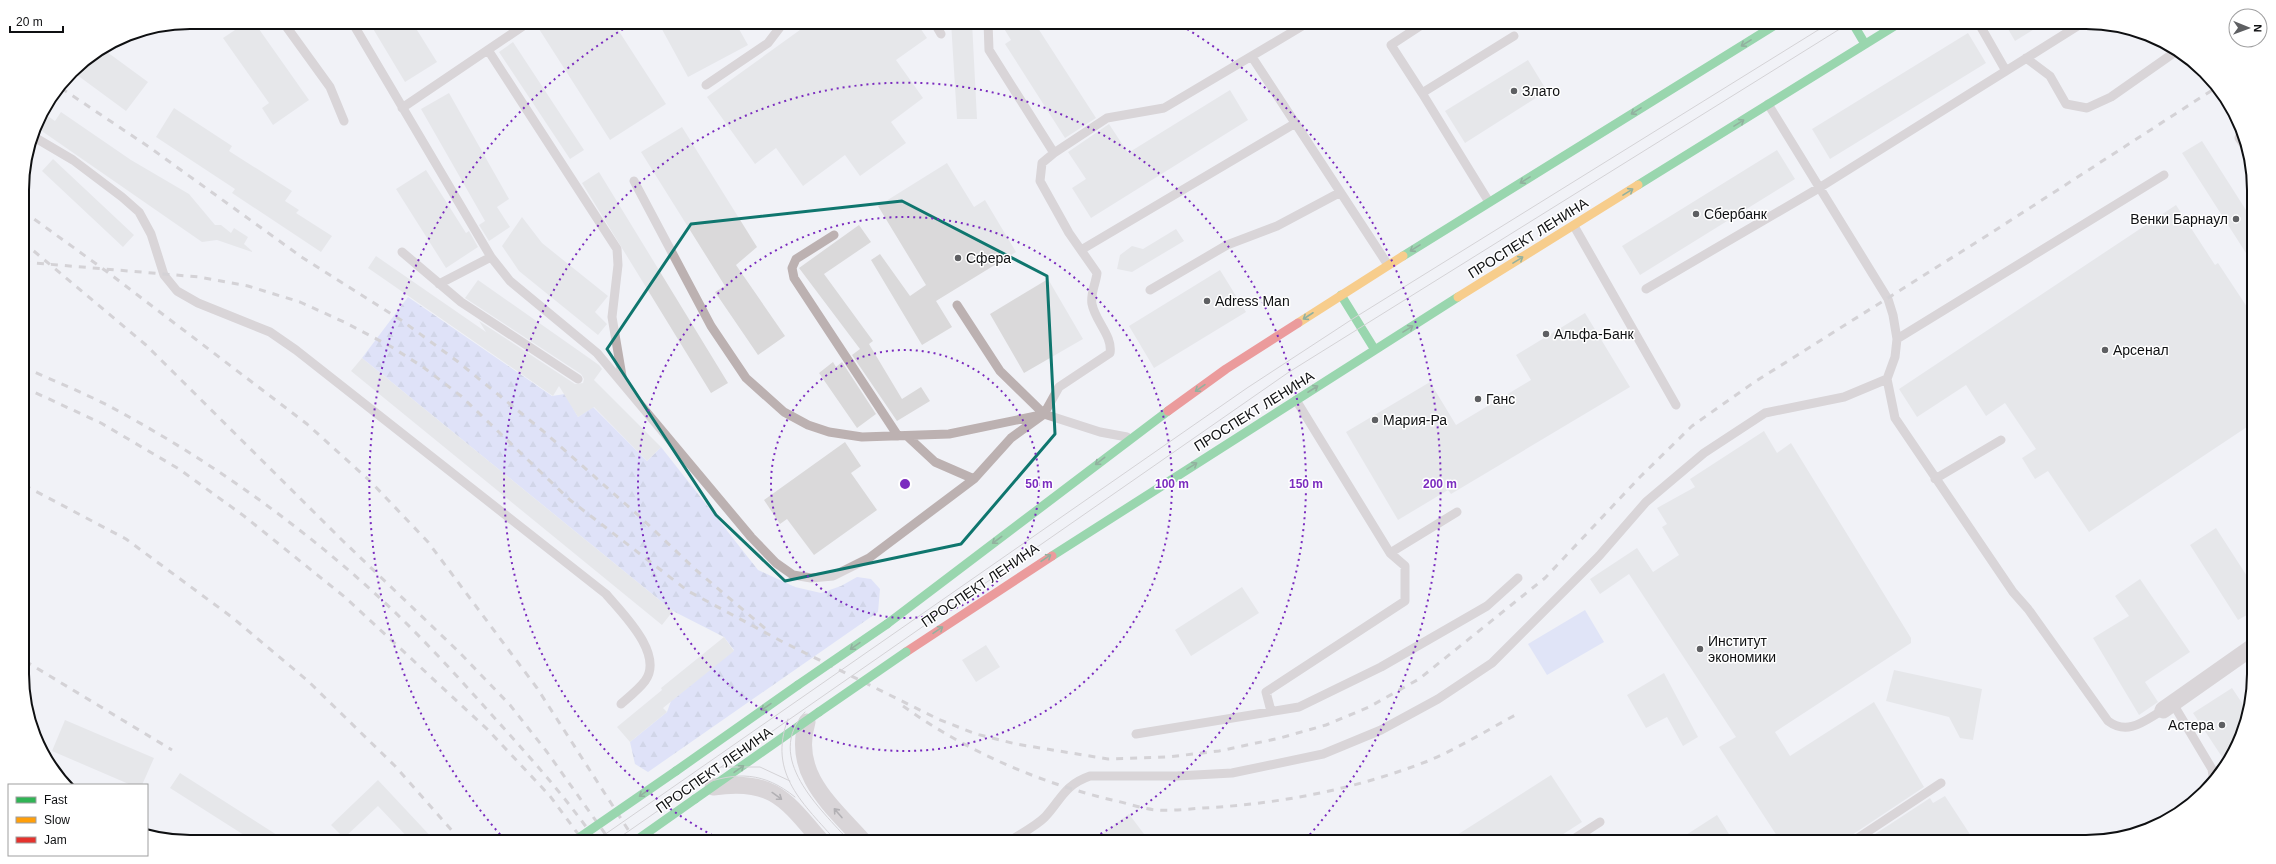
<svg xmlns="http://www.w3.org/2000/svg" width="2276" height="864" font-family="Helvetica,sans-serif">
<defs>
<pattern id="forest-firs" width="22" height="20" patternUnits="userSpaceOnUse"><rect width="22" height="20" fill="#c9cff8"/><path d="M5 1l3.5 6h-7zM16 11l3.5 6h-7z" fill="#abb1d4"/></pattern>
</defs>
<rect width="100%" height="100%" fill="#f1f2f7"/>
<path fill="url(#forest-firs)" d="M408,297L552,396L565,394L578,417L593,407L647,461L661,447L758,570L795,587L821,593L841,586L857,577L871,579L880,589L878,612L648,772L635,764L630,742L667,712L671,701L734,650L724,637L673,611L362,358Z"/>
<path fill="#cdd3f5" d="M1585,610L1604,642L1547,675L1528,644Z"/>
<path fill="#dad9da" d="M247,22H254L309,100L273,125L262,108L269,103L223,38Z
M369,22H412L437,62L405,82Z
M551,22H613L666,104L610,140L539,29Z
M658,22H735L748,45L688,77Z
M811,22H916L927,38L896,60L923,98L891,122L906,143L860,176L845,155L803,186L776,148L755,164L707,97Z
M951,22H972L977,119H957Z
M1000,22H1034L1096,118L1065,138L1005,44L1011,40Z
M2004,22H2046L2015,41Z
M1968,33L1986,63L1830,159L1812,129Z
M513,42L584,150L570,159L499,52Z
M103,49L148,82L126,111L73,72L79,64Z
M1528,60L1547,91L1465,143L1445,111Z
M1230,90L1248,120L1091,218L1072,188L1086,179L1068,152L1109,124L1128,153Z
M449,93L509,199L497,207L510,227L489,241L479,225L485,221L421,109Z
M174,108L232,146L229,151L292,191L285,201L299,210L296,213L332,236L321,252L232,193L235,189L156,137Z
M42,112L55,121L61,112L131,160L189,194L215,225H221L231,233L234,228L248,237L244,244L252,251V252L217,240L202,242L36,127Z
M682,127L757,247L736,265L785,336L758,355L715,292L725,286L641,152Z
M2202,141L2253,221V264L2182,153Z
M1777,150L1795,179L1640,275L1622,246Z
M53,159L134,235L123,247L42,171Z
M947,163L974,207L985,200L1016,252L936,301L952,327L922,345L871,260L880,254L910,296L926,285L878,206Z
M426,170L466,233L469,231L478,247L446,268L396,189Z
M599,172L728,383L711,393L582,183Z
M2176,205L2215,265L2218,263L2253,316V423L2089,532L2048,471L2035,479L2022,458L2036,449L2005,403L1986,416L1966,385L1917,417L1899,389Z
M522,217L542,243L608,296L595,312L607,324L598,335L519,271L502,246Z
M859,225L871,242L824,274L873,341L869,344L902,399L921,387L930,401L897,421L852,355L860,349L799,268Z
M1176,229L1184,241L1132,272L1117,269L1120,255L1132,246L1143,249Z
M376,256L486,332L479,321L575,384L583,383L584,379L581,374L465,298L478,280L599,365L602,369L594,380L661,447L647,461L594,407L578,417L559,386L553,396L368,268Z
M1220,270L1246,312L1154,368L1129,326Z
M1048,279L1083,339L1024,373L990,314Z
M1585,313L1630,387L1451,494L1448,490L1398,520L1346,432L1430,382L1456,425L1531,380L1516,355Z
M362,358L673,611L662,625L351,371Z
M833,362L836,367L842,362L876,414L857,428L819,373Z
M1764,431L1777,453L1791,443L1911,638V643L1775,732L1790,756L1874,702L1924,787L1849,837L1846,842H1781L1719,747L1736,737L1629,574L1600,594L1590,579L1637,548L1653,572L1679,555L1662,527L1667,524L1657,508L1695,487L1690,479Z
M845,442L861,466L851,473L877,510L814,555L787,519L780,524L764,500Z
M2216,528L2254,587V611L2238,620L2190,545Z
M2140,579L2190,652L2145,682L2158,702L2139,715L2093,638L2129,616L2115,596Z
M1242,587L1259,613L1191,656L1175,630Z
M724,637L734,651L663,708L667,712L630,742L617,727L662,690L661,688Z
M986,645L1000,667L976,682L962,660Z
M1894,670L1982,689L1973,740L1960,738L1949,717L1886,701Z
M1664,673L1698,737L1683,746L1667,717L1646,728L1627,695Z
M2232,688L2248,712L2245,728L2226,763L2193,713Z
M65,720L154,758L142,785H131L52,751Z
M180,773L288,842H255L170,788Z
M1551,775L1582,822L1551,842H1446Z
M378,780L436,842H412L378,806L344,838L331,825Z
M1945,796L1975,842H1863L1930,798L1933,803Z
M1129,814L1150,842H1091L1113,826Z
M1717,815L1734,842H1675Z"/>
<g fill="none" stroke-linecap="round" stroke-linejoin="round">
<path stroke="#bcb1b1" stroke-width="9" d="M283,22L330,87L344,121
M352,22L491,257L510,281L597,353L751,537L776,563L793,575L811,578L833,576L869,558L974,479L1011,438L1044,414L1059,387L1110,353C1113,336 1095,321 1092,304C1090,294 1096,283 1097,273L1069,233L1040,181L1042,163L1054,153L989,50L988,22
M934,22L941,34
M1978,22L2006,71
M488,50L617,249L618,265L612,317L623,382
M1252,57L1388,265
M2026,58L2050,76L2066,104L2087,108L2111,97L2178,50
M706,85L768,43L784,22
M1422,93L1391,45L1426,22
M1768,104L1888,299L1893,315L1897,339L1895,357L1887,379L1895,418L2013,592L2028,609L2108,721C2128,736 2144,721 2163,710
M402,108L529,22
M2242,130L2239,138L2248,151
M34,137L73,160L122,197L139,212L151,234L164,275L177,291L198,303L270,332L296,350L606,594C621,612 665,654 645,681C639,689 629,697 621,704
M1054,153L1107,118L1164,108L1304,25L1319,22
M634,181L711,326L746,378L784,412L808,425L829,432L862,437L949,434L1041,415
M1489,202L1422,93L1514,36
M1574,226L1676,405
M834,235L796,259L792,268L794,278L898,436
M1081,250L1294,124
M402,252L461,302L578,379
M439,284L491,257
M1646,289L1819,188L2084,22
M1150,290L1227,245L1277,226L1339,193
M957,305L1000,371L1044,414L1100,432L1127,437
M1897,339L2164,175
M1296,400L1390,553L1457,512
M907,436L935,462L974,479
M1935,479L2001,440
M2172,702L2212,769L2214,782
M1271,711L1266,692L1405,601V566L1390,553
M1136,734L1299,707L1381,667L1487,606L1518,578
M1008,842C1020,834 1035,827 1045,817C1061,800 1064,785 1090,776H1177L1232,773L1323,754L1381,730L1438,699L1492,663L1599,556L1646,502L1704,453L1765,413L1844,397L1887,379
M1569,842L1600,822
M1852,842L1941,783"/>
<path stroke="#bcb1b1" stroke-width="17" d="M2163,710L2254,646
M807,722C791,774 832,806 864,842
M713,787C773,778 786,800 822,842"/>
<path stroke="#30b455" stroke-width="9" d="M1852,22L1865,44
M1638,185L1901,22
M1403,256L1780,22
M1341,295L1375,350
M1052,556L1458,297
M887,624L1168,411
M676,771L798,685
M695,799L819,712"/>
<path stroke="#ff9f0a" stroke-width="9" d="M1458,297L1638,185
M1298,323L1403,256"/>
<path stroke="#e5322d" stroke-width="9" d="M1168,411L1226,369L1298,323
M906,652L1052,556"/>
<path stroke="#b2acad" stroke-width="1" d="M805,712C763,758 820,808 850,842
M788,719C767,774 804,804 837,842
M721,767H760L790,781
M700,785C737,771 764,772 795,797
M594,842L1247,388L1354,318L1831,22
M613,842L1289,372L1851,22"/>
<path stroke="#b2acad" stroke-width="3" stroke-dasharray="7 7" stroke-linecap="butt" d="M61,88L149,147L303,258L401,320L457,361L543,431L639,516L696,570L767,630
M23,211L106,271L307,424L370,481L428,542L537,688L636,842
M23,242L146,345L343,541L459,652L510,705L547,752L611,842
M23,262L199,277L248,286L300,302L344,322L390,346L423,367L461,396L570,500L688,591L781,641L938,719L976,734L1016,744L1108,759L1168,757L1219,751L1280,738L1326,725L1369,707L1419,679L1545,578L1640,477L1692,426L1753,383L1991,233L2217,87
M23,367C52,380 82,392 109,406C199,454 285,514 361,581C408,622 450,668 491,714C528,755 565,796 597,842
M23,387L101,423L179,469L244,516L346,598L488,730L550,796L584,842
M24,485L126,539L233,618L308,681L395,766L462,842
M25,661L172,750
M903,706C966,751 1037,782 1112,800C1127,803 1142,809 1157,810C1172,811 1188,809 1203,808C1280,804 1356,789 1428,761C1459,748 1489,729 1519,713"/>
<path stroke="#30b455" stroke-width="9" d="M798,685L887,624
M819,712L906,652
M573,842L676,771
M634,842L695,799"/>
</g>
<defs><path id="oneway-shaft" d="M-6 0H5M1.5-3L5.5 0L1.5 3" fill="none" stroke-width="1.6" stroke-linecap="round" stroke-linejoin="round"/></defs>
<g stroke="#206234">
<use href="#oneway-shaft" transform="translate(1746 43) rotate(148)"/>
<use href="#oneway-shaft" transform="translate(1636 111) rotate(148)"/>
<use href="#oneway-shaft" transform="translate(1739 123) rotate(-32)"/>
<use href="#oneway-shaft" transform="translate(1525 180) rotate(148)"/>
<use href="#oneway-shaft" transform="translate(1628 192) rotate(-32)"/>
<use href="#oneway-shaft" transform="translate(1415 248) rotate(148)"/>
<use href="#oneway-shaft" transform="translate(1518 260) rotate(-32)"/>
<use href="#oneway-shaft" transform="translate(1308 316) rotate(147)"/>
<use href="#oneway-shaft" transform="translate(1408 329) rotate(-32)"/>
<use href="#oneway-shaft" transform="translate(1200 388) rotate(145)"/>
<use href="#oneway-shaft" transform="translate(1313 389) rotate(-33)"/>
<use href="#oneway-shaft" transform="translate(1100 461) rotate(142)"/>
<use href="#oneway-shaft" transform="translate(1192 466) rotate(-32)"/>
<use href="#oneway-shaft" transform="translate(997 540) rotate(143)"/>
<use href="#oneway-shaft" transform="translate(1046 558) rotate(-34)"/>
<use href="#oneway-shaft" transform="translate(938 630) rotate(-34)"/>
<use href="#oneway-shaft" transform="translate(855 646) rotate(145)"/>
<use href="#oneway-shaft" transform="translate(766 707) rotate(145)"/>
<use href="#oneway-shaft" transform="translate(739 769) rotate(-35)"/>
<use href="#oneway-shaft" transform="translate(644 793) rotate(145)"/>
</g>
<g stroke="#666062">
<use href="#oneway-shaft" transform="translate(777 796) rotate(36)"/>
<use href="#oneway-shaft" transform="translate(838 813) rotate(-131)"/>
</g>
<path d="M0 0H2276V864H0ZM902,201L1047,276L1055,434L961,544L785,581L716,515L607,349L691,224Z" fill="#f1f2f7" fill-opacity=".55" fill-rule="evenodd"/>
<path fill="none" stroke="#0f766e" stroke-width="3" stroke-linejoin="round" d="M902,201L1047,276L1055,434L961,544L785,581L716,515L607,349L691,224Z"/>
<g fill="none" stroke="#7b2cbf" stroke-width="2" stroke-dasharray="2 4">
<circle cx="905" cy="484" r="134"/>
<circle cx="905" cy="484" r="267"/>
<path d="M723 841A401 401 0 1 1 1087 841"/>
<path d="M504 839A535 535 0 0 1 633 23M1177 23A535 535 0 0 1 1306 839"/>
</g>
<g fill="#5e5f62" stroke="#fff" stroke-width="1.5">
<circle cx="1514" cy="91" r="4"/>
<circle cx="1696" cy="214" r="4"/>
<circle cx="2236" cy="219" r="4"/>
<circle cx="958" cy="258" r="4"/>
<circle cx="1207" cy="301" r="4"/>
<circle cx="1546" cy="334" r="4"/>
<circle cx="2105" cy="350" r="4"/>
<circle cx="1478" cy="399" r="4"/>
<circle cx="1375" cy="420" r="4"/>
<circle cx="1700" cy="649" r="4"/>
<circle cx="2222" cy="725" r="4"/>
</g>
<g text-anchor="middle" stroke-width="3" stroke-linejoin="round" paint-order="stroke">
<g font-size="14" fill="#0f1012" stroke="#fff" text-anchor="start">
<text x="1522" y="96">Злато</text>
<text x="1704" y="219">Сбербанк</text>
<text x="2228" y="224" text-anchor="end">Венки Барнаул</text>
<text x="966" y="263">Сфера</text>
<text x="1215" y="306">Adress Man</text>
<text x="1554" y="339">Альфа-Банк</text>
<text x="2113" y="355">Арсенал</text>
<text x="1486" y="404">Ганс</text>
<text x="1383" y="425">Мария-Ра</text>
<text x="1708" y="646">Институт<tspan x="1708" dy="16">экономики</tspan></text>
<text x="2214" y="730" text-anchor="end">Астера</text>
</g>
<g font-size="14" fill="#0f1012" stroke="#fff">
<text transform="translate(1528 238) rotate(-32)" y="5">ПРОСПЕКТ ЛЕНИНА</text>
<text transform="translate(1254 411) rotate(-32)" y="5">ПРОСПЕКТ ЛЕНИНА</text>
<text transform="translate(980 585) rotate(-34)" y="5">ПРОСПЕКТ ЛЕНИНА</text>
<text transform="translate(714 770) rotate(-35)" y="5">ПРОСПЕКТ ЛЕНИНА</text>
</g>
</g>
<path d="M0 0H2276V864H0ZM190 29H2086A161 161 0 0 1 2247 190V674A161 161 0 0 1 2086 835H190A161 161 0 0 1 29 674V190A161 161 0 0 1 190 29Z" fill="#fff" fill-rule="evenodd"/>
<path fill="none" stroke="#0f1012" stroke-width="2" d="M190 29H2086A161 161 0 0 1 2247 190V674A161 161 0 0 1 2086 835H190A161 161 0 0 1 29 674V190A161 161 0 0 1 190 29Z"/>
<circle cx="905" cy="484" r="6" fill="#7b2cbf" stroke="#fff" stroke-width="2"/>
<g font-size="12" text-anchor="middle" font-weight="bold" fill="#7b2cbf" stroke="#fff" stroke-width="3" stroke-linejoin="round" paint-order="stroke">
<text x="1039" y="488">50 m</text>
<text x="1172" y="488">100 m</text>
<text x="1306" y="488">150 m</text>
<text x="1440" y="488">200 m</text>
</g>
<rect x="8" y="784" width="140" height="72" fill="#ffffff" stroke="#9f9fa0"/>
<rect x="16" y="797" width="20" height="6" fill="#30b455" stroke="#9f9fa0"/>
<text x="44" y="804" font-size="12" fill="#0f1012">Fast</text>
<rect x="16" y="817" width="20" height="6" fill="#ff9f0a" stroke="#9f9fa0"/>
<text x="44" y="824" font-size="12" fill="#0f1012">Slow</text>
<rect x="16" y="837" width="20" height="6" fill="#e5322d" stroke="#9f9fa0"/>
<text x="44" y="844" font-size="12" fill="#0f1012">Jam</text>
<g transform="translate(2248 28) rotate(91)"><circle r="19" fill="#ffffff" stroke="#9f9fa0"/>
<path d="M0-3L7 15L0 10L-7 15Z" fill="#5e5f62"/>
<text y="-6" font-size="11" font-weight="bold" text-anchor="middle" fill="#0f1012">N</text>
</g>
<path d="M10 26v6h53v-6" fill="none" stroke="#0f1012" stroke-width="2"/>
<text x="16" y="26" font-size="12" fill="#0f1012" stroke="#ffffff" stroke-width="3" paint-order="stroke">20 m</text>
</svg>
